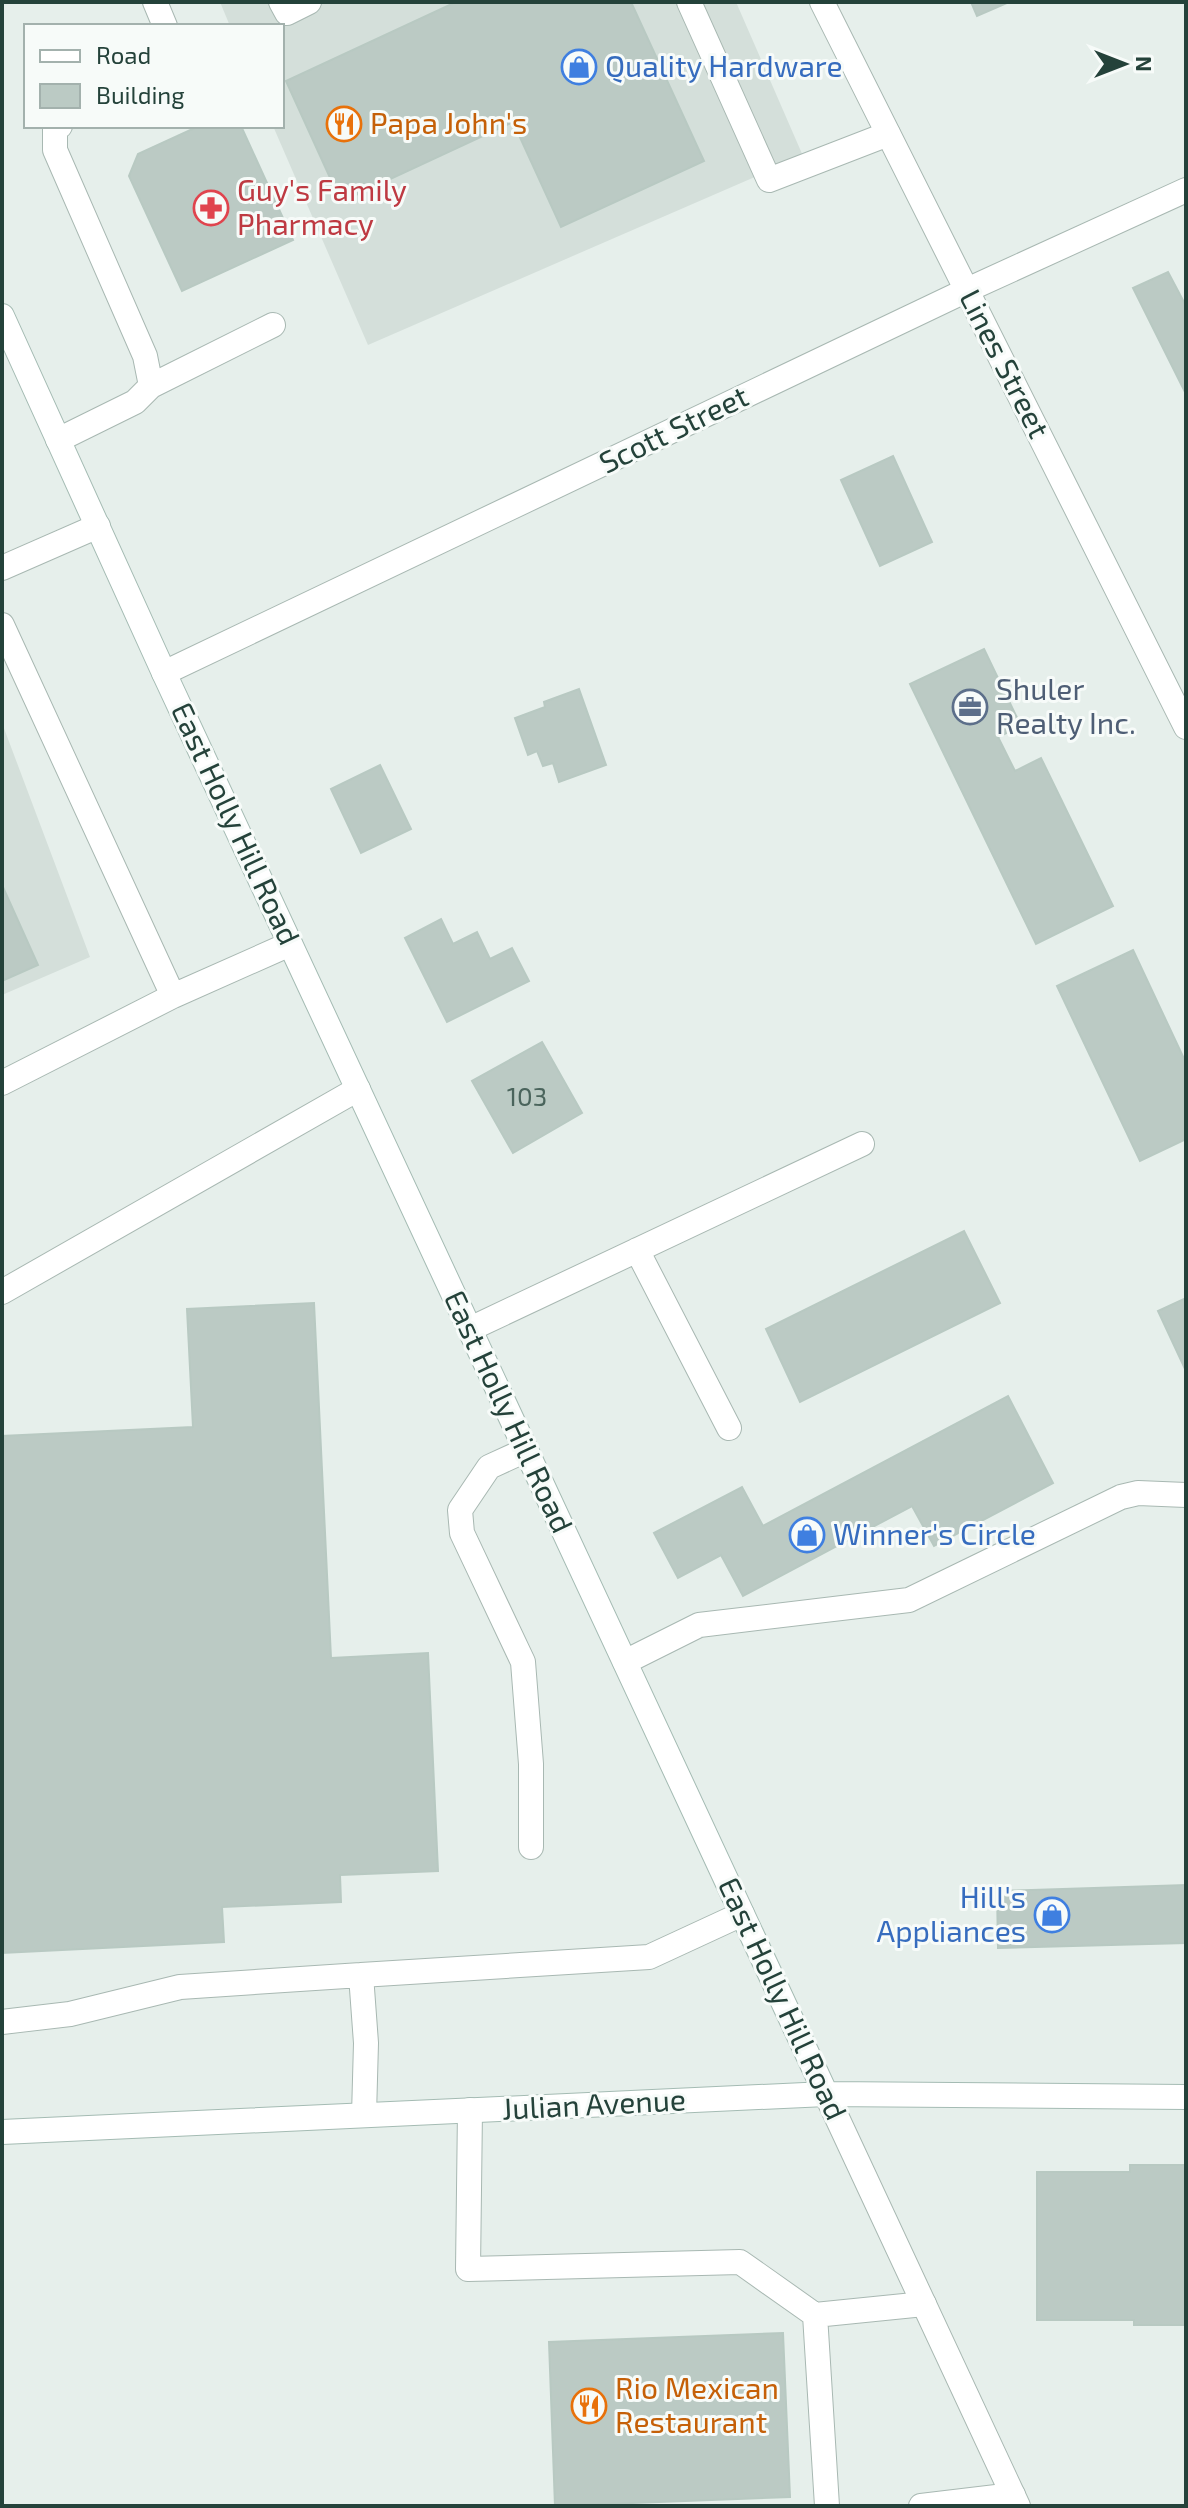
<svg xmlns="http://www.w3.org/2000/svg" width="1188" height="2508" font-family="'Exo 2',sans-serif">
<rect width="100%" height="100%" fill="#e6efeb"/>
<path fill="#d4dfda" d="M220,2H736L803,156L368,345L273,126H282V26H230Z
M2,723L90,957L2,995Z"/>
<path fill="#bbcac4" stroke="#b8c9c2" stroke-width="2" d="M456,2H631L704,161L561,227L513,122L341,202L286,81Z
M971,2H1009L977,16Z
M199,126H241L293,240L182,291L129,176L138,154Z
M1168,272L1186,306V394L1133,288Z
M893,456L932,542L880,566L841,480Z
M984,649L1021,726L998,737L1015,771L1041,758L1113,906L1036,944L910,684Z
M579,689L606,765L559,782L553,763L543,766L537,751L528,755L515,718L545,707L544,702Z
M380,765L411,829L361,853L331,789Z
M2,885L38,965L2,981Z
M441,919L453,944L477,932L490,959L512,948L529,981L447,1022L405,938Z
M1133,950L1186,1063V1139L1140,1161L1057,986Z
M542,1042L582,1113L513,1153L472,1081Z
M964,1231L1000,1303L800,1402L766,1329Z
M1186,1298V1371L1158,1311Z
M314,1303L331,1658L428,1653L438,1871L340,1875L341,1902L222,1907L224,1942L2,1953V1436L193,1427L187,1309Z
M1008,1396L1053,1483L934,1546L912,1506L743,1596L721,1555L678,1578L654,1533L742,1487L763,1526Z
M1186,1885V1943L998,1948L997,1891Z
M1130,2165H1186V2325H1134V2320H1037V2172H1130Z
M783,2333L790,2497L555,2506L549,2342Z"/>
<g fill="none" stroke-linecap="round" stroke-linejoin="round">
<g stroke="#a8b8b2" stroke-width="26">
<path id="lane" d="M155,2L165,26
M281,2L287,13L309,2
M689,2L769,180L888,134
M151,386L273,325
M58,440L135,402L151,386L145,356L55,150V128L60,126
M2,568L98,526
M2,625L173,996
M2,1083L173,996L290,944
M637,1250L729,1428
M2,1292L358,1089
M470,1329L862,1144
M526,1450L489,1467L460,1510L462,1533L523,1662L531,1764V1847
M625,1662L699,1625L909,1600L1121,1497L1138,1493L1186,1495
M2,2022L70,2014L180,1987L361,1975
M470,2110L468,2269L740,2262L815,2315
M364,2115L366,2043L361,1975L649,1957L742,1914
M827,2506L815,2315L924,2304
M921,2506L1013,2495"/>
</g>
<g stroke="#a8b8b2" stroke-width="26">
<path id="street" d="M822,2L1186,727
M164,673L967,290L1186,190
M826,2094L1018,2506"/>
</g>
<g stroke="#a4bbb3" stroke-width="26">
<path id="secondary" d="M2,316L164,673L826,2094
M2,2132L826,2094L1186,2097"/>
</g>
<use href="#lane" stroke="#fff" stroke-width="24"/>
<use href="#street" stroke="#fff" stroke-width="24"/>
<use href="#secondary" stroke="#fff" stroke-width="24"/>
</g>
<defs>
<g id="shop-ring" transform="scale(1.8)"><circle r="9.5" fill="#f7fbf9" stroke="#3f7fe0" stroke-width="1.5"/><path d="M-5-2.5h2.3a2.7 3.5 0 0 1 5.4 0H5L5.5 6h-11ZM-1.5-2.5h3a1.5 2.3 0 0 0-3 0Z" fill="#3f7fe0"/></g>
<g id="restaurant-ring" transform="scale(1.8)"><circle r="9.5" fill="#f7fbf9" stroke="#e8710a" stroke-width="1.5"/><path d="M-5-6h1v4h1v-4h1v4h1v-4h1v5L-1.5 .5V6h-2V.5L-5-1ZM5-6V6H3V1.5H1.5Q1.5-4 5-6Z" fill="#e8710a"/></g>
<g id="pharmacy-ring" transform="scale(1.8)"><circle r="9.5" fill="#f7fbf9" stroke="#e0444e" stroke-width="1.5"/><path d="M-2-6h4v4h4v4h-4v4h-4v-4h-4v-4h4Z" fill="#e0444e"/></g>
<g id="office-ring" transform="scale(1.8)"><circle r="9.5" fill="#f7fbf9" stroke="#5c6f8a" stroke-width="1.5"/><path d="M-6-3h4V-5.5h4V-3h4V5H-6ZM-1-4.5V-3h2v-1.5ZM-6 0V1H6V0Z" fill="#5c6f8a"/></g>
</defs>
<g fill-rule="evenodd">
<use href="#shop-ring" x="579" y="67"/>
<use href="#restaurant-ring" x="344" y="124"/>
<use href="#pharmacy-ring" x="211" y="208"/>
<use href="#office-ring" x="970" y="707"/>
<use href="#shop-ring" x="807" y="1535"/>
<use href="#shop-ring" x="1052" y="1915"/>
<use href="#restaurant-ring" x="589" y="2406"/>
</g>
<g text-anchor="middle" stroke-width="6" stroke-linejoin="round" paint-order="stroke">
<g font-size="26" fill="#4a645c">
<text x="527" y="1106">103</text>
</g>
<g font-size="30" fill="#366cbe" stroke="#f7fbf9" text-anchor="start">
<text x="605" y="77">Quality Hardware</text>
<text x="833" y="1545">Winner's Circle</text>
<text x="1026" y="1908" text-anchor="end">Hill's<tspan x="1026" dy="34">Appliances</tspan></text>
</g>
<g font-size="30" fill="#c56008" stroke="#f7fbf9" text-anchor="start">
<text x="370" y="134">Papa John's</text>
<text x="615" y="2399">Rio Mexican<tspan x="615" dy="34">Restaurant</tspan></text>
</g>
<g font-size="30" fill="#be3a42" stroke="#f7fbf9" text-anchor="start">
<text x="237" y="201">Guy's Family<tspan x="237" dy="34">Pharmacy</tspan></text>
</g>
<g font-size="30" fill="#24423a" stroke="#f7fbf9">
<text transform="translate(1004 364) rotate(63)" y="10">Lines Street</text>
<text transform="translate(674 430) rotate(-26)" y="10">Scott Street</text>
<text transform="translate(235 824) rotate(65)" y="10">East Holly Hill Road</text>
<text transform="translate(508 1412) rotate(65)" y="10">East Holly Hill Road</text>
<text transform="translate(782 1999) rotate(65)" y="10">East Holly Hill Road</text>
<text transform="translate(594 2105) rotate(-3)" y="10">Julian Avenue</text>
</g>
<g font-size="30" fill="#4e5e75" stroke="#f7fbf9" text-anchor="start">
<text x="996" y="700">Shuler<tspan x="996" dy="34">Realty Inc.</tspan></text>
</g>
</g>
<rect width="1188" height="2508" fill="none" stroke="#24423a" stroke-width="8"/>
<rect x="24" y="24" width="260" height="104" fill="#f7fbf9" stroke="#a3b1ad" stroke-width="2"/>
<rect x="40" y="50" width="40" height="12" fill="#ffffff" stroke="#a3b1ad" stroke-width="2"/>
<text x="96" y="64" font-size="24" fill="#24423a">Road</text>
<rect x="40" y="84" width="40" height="24" fill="#bbcac4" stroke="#a3b1ad" stroke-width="2"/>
<text x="96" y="104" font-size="24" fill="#24423a">Building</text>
<g transform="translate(1124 64) rotate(90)" stroke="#f7fbf9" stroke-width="6" paint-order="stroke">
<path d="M0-6L14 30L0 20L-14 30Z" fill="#24423a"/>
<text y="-12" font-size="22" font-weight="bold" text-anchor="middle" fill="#24423a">N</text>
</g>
</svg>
